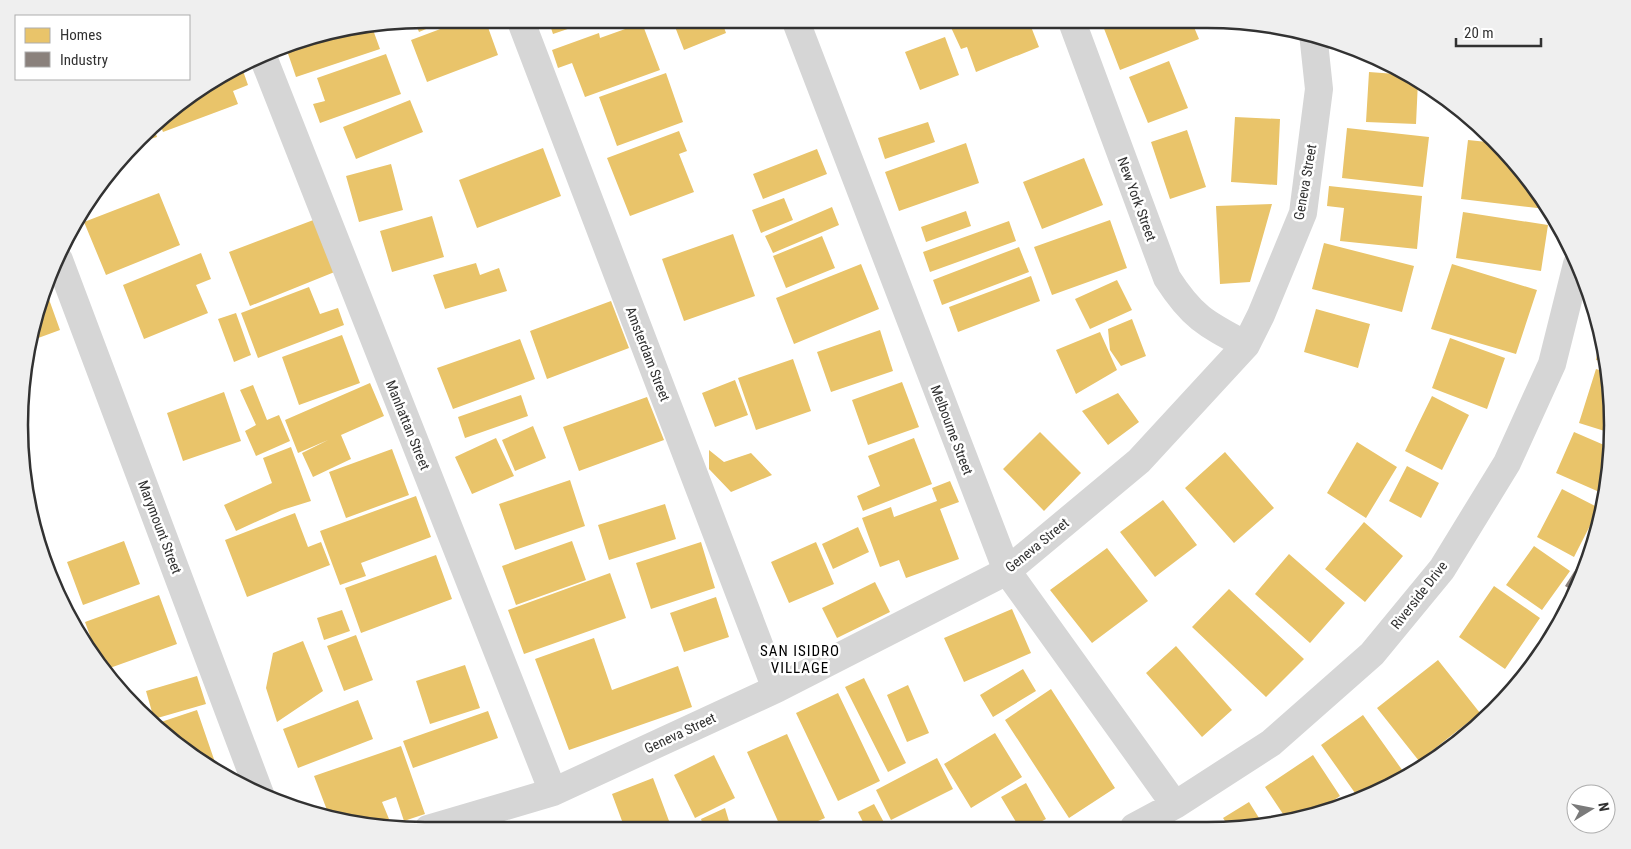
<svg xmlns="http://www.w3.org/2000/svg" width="1631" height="849" font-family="'Roboto Condensed',sans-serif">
<rect width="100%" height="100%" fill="#fff"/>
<path fill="#e9c46a" d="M424,19H450L419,32L414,20Z
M467,19H485L498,55L427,82L411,40Z
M548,19H597L553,34Z
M672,19H721L726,33L684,50Z
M952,19H1028L1039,47L976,72L967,47L961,49L948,21Z
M1119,19L1191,20L1199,39L1120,70L1103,26Z
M642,23L660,70L585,97L572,63L558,68L552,50L599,33L600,38Z
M372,27L380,49L296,77L285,45L294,40Z
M945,37L959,75L920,90L905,52Z
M386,54L401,94L320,123L313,104L325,101L317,78Z
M1169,61L1188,108L1148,123L1129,77Z
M242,68L248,85L233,91L238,104L163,132L159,122L177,103Z
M1369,72L1409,75L1418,81L1416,124L1366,122Z
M666,73L683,122L617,146L599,97Z
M410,100L423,132L356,159L343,127Z
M1235,117L1280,119L1277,185L1231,182Z
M928,122L935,142L885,159L878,138Z
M154,128L157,137L140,142Z
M1347,128L1429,137L1423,187L1342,178Z
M1187,130L1206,187L1170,199L1151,142Z
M679,131L687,151L679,154L694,192L630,216L607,158Z
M1468,140L1497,143L1512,157L1547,206L1546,209L1461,199Z
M966,143L979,183L899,211L885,172Z
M543,148L561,196L477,228L459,180Z
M817,149L827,174L763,199L753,174Z
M1084,158L1103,205L1042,229L1023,182Z
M391,164L403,210L359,222L346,176Z
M1329,186L1422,196L1417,249L1340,241L1344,208L1327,206Z
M159,193L180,245L106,275L84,222Z
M784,198L793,220L761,233L752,210Z
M1272,204L1250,282L1220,284L1216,206Z
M832,207L839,225L773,253L765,236Z
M966,211L971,226L926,242L921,227Z
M1463,212L1548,225L1541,271L1456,258Z
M432,216L444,257L392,272L380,231Z
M316,219L337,271L250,306L229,252Z
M1110,220L1127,268L1052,295L1034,247Z
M1009,221L1016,241L930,272L923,252Z
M733,234L755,296L684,321L662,259Z
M822,236L835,268L786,288L773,256Z
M1324,243L1414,266L1402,312L1312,289Z
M1019,247L1029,272L942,305L933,280Z
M201,253L211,279L196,285L208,313L144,339L123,285Z
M476,263L480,275L499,268L507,291L445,309L433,275Z
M861,264L879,309L794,344L776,298Z
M1452,264L1537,290L1516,354L1431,329Z
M1031,276L1040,301L958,332L949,307Z
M1117,280L1132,310L1090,329L1075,299Z
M309,287L320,314L338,308L344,325L258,358L241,313Z
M46,291L60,330L30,341L33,320Z
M611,301L629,348L547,379L530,331Z
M1316,309L1370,324L1358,368L1304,352Z
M236,313L251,355L234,362L218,319Z
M1132,319L1146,356L1121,366L1110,350L1108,329Z
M880,330L893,371L831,392L817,352Z
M1100,332L1117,370L1076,394L1056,350Z
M342,335L360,383L299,405L282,357Z
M1450,338L1505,358L1487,409L1432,388Z
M520,339L535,379L453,409L437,368Z
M1599,343L1602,344L1607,362L1596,360Z
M793,359L811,411L756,430L738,378Z
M1596,369L1609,373L1611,433L1579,423Z
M735,380L748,415L715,427L702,393Z
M902,382L919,427L868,445L852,400Z
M370,383L384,416L341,435L351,459L313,477L302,453L328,440L298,453L285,420Z
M253,385L267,420L279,415L290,441L256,456L245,431L256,425L240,390Z
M224,392L241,441L183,461L167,413Z
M1118,393L1139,422L1108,445L1082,411Z
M521,395L528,416L465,438L458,417Z
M1432,396L1469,415L1442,470L1405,451Z
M647,397L664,440L579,471L563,427Z
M533,426L546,458L515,471L502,440Z
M1040,432L1081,473L1044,511L1003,469Z
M1574,432L1611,448L1604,494L1556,473Z
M496,438L514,476L472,494L455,457Z
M914,438L932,484L863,511L857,496L880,486L868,456Z
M1357,442L1397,467L1366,518L1327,493Z
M291,447L311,501L282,510L236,531L224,505L272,483L263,458Z
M392,449L409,495L346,518L329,472Z
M709,450L724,462L751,453L772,475L731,492L709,469Z
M1225,452L1274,508L1234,543L1185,488Z
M1407,466L1439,483L1421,518L1389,501Z
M570,480L585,526L515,550L499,504Z
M950,481L959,502L940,509L959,559L906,578L899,560L880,567L862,518L891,507L894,517L937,501L932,488Z
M1562,489L1599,508L1574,557L1537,537Z
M416,496L431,537L361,563L366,576L340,585L320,531Z
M1163,500L1197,545L1155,577L1120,532Z
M665,504L676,539L609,560L598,525Z
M295,513L308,547L321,542L330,565L247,597L225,540Z
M1364,522L1403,556L1365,602L1325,569Z
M858,527L869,552L833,569L822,544Z
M124,541L140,584L83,605L67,562Z
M572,541L586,580L516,605L502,566Z
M701,542L715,588L651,609L636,563Z
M816,542L834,584L789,603L771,562Z
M1534,546L1570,571L1542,610L1506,585Z
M1107,548L1148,601L1092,643L1050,590Z
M1289,554L1345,603L1310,643L1255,594Z
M436,555L452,599L361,633L345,588Z
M610,573L626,618L524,654L508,610Z
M875,582L890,612L837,638L822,608Z
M1494,586L1540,618L1505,669L1459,637Z
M1229,589L1304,659L1266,697L1192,627Z
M159,595L177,644L107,669L97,655L85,622Z
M716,597L729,637L684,652L670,613Z
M1012,609L1031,653L964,682L944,638Z
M342,610L350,631L324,640L317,618Z
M356,635L373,680L344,691L327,646Z
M594,638L612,690L678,666L692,707L569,750L535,659Z
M303,641L323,691L277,722L266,688L273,653Z
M1176,646L1232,710L1202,737L1146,673Z
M1438,660L1480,713L1419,761L1377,708Z
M465,665L480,708L430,724L416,681Z
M1023,669L1036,691L993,717L980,695Z
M197,676L206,704L154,719L146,691Z
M864,678L906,763L888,772L845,687Z
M908,685L929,733L907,742L887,695Z
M1051,689L1115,788L1069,818L1005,720Z
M838,693L880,781L838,801L796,713Z
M358,700L373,739L298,768L283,729Z
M145,704L151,721L135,707Z
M197,710L217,768L155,724Z
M488,711L498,738L413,768L403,741Z
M1363,715L1405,774L1360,800L1321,745Z
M995,733L1022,777L971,808L944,764Z
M787,734L825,818L802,828H781L747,752Z
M401,746L425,814L404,821L396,797L382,802L389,819L372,825L330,818L314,776Z
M714,755L735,798L695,818L674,775Z
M1313,755L1340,796L1318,811L1287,820L1265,787Z
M937,758L953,789L891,820L876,790Z
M653,778L672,829H625L612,794Z
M1026,783L1046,819L1031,827H1019L1001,797Z
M1249,802L1264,826L1229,827L1223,818Z
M874,804L887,828H866L858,812Z
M725,808L731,828H704L701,819Z"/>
<path fill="#8a817c" d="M1577,567L1583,571L1575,592L1565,586Z"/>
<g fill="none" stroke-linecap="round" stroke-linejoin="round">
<path stroke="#d6d6d6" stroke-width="28" d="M520,19L776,689
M795,19L1007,571L1175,805
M1071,19L1167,278C1192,317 1206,324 1246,345
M263,57L553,792
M59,260L260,794
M1134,827L1175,805L1271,743L1372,654L1442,569L1507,463L1552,364L1577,264
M428,829L553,792L776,689L1007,571L1139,461L1246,345L1261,315L1303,213L1319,89L1313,33"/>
</g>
<g text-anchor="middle" stroke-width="5" stroke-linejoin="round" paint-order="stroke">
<g font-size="14" fill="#323232" stroke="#fff">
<text transform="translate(1305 182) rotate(-80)" y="5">Geneva Street</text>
<text transform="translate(1137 199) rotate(70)" y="5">New York Street</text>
<text transform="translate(648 354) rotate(69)" y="5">Amsterdam Street</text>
<text transform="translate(408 425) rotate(68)" y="5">Manhattan Street</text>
<text transform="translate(952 430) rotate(69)" y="5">Melbourne Street</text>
<text transform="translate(160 527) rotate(69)" y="5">Marymount Street</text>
<text transform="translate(1037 545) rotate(-39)" y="5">Geneva Street</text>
<text transform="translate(1419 595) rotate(-52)" y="5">Riverside Drive</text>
<text transform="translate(680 733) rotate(-25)" y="5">Geneva Street</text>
</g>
<g font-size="15" letter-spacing="1" fill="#000" stroke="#fff">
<text x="800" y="656">SAN ISIDRO<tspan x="800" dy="17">VILLAGE</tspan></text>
</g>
</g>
<path d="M0 0H1631V849H0ZM425 28H1207A397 397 0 0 1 1604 425V425A397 397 0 0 1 1207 822H425A397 397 0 0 1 28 425V425A397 397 0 0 1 425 28Z" fill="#efefef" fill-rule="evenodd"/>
<path fill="none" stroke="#323232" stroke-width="2.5" d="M425 28H1207A397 397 0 0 1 1604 425V425A397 397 0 0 1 1207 822H425A397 397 0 0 1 28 425V425A397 397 0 0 1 425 28Z"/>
<rect x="15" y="15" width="175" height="65" fill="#ffffff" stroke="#adadad"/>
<rect x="25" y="28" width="25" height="15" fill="#e9c46a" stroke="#adadad"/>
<text x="60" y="40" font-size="15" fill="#323232">Homes</text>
<rect x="25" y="52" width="25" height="15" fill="#8a817c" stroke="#adadad"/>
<text x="60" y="65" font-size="15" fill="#323232">Industry</text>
<g transform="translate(1591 809) rotate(80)"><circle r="24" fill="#ffffff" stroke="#adadad"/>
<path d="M0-4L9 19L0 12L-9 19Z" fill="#7a7a7a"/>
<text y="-8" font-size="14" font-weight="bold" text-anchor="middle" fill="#323232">N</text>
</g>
<path d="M1456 38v8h85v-8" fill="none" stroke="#323232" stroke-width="2.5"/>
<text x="1464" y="38" font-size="15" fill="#323232" stroke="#ffffff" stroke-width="4" paint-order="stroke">20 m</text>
</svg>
